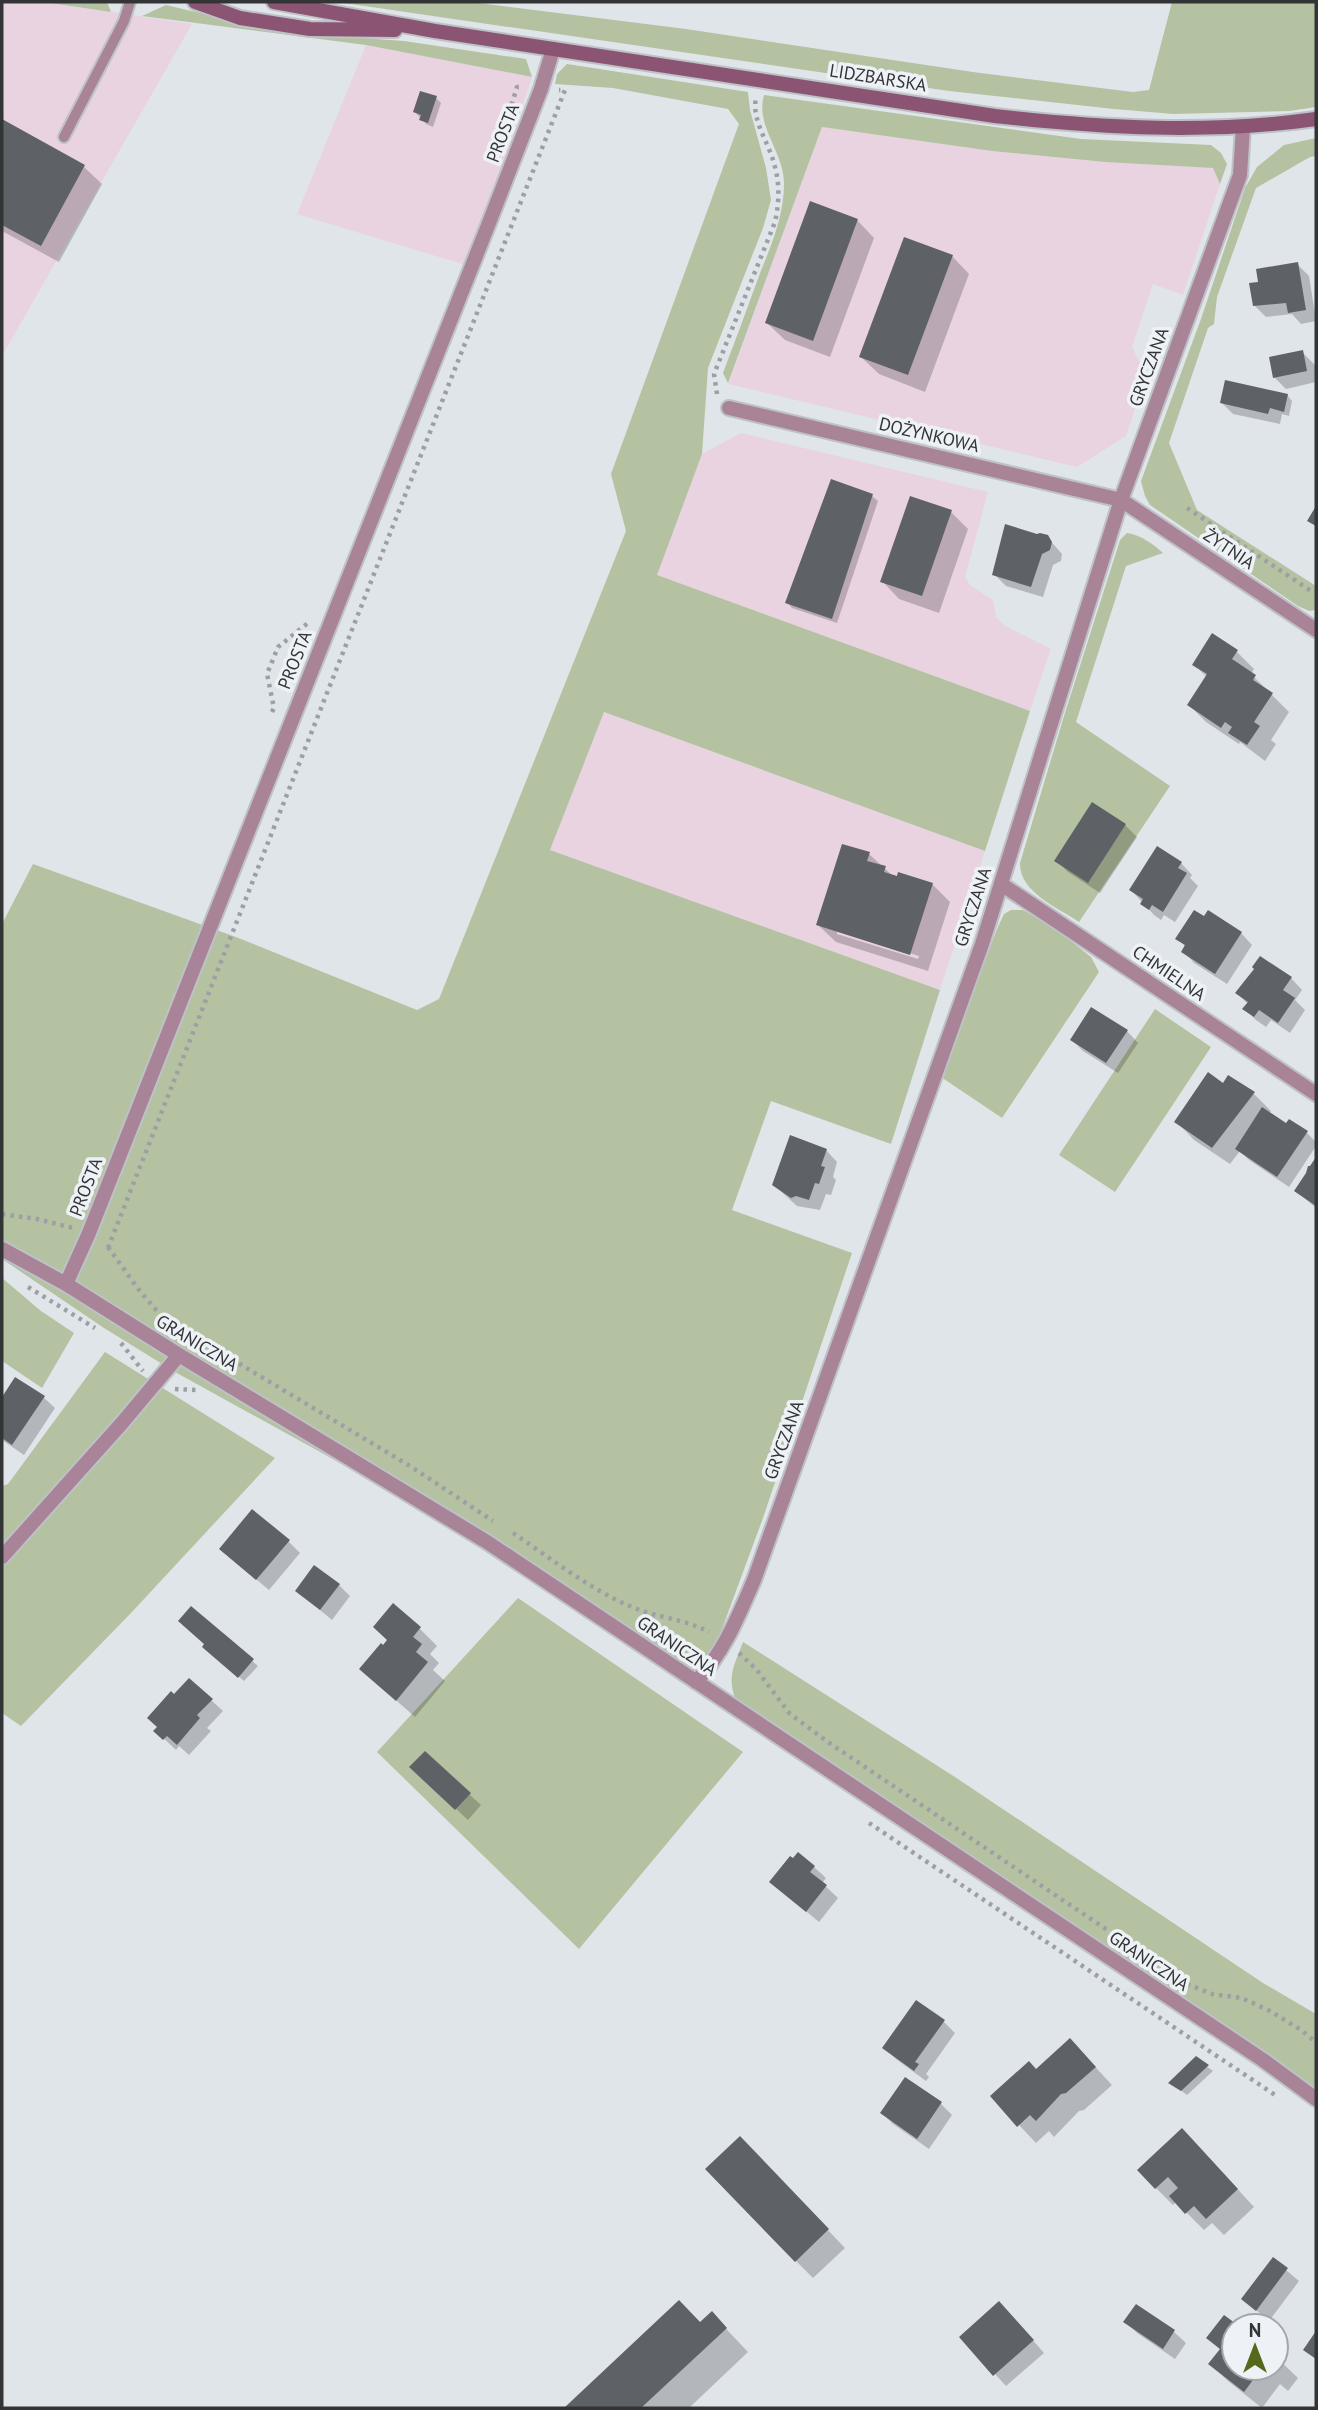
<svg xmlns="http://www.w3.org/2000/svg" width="1318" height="2410" font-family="'PT Sans',sans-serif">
<rect width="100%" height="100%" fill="#e0e5ea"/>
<path fill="#e9d3e1" d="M2,2H44L192,24L2,356Z
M366,45L532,77L469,266L297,214Z
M822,127L992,151L1105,162L1214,168L1220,184L1183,295L1153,284L1132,347L1146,375L1126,436L1077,467L728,384Z
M741,433L988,492L965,577L970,585L993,600L996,617L1005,626L1051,649L1030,711L656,575L702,454Z
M603,712L985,851L940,990L550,850Z"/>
<path fill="#b4c2a1" d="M44,2H107L111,12Z
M337,2H470L686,29L973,72L1133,92L1149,90L1172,2H1316V107L1289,111L1173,114L1114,109L949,91Z
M166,5L259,27L319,35L404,41L526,59L532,77L366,45L142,16Z
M567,64L748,92L750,110L766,168L771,200L763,228L708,368L702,454L657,575L1030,711L985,851L604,712L550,850L940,990L891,1144L771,1101L732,1210L852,1253L763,1518L708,1667L696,1675L496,1549L175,1372L104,1328L2,1259V924L33,864L236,937L417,1010L439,999L626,531L611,474L739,124L728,109L613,88L555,84L557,74Z
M764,95L1081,139L1211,145L1221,153L1227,164L1220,184L1213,168L1105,162L992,151L822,127L728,383L723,373C735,341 747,309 759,276C771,245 784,217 784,183C784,152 755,126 764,95Z
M1316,138V156L1310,157L1256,188L1217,297L1214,324L1208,328L1169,443L1197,510L1316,586V610L1309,611L1298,606L1150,505L1145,496L1141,481L1201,319L1245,188L1257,167L1284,145Z
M1127,533C1141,535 1153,544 1163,553L1126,566L1076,722L1170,786L1079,922C1058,908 1019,892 1020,863L1064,716L1120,540Z
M1011,910H1023L1056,929L1091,957L1099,972L1002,1118L941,1077L997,929L1004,914Z
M1155,1009L1211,1047L1115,1192L1059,1155Z
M2,1278L41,1311L74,1333L42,1388L2,1361Z
M105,1352L275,1458L131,1613L21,1726L2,1713V1486L8,1484Z
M518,1598L743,1752L579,1949L377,1752Z
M743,1642L955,1777L1263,1983L1316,2014V2100L739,1709C726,1678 732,1671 743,1642Z"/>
<path fill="#0003" fill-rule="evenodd" d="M436,98L441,103L433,127L426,124L415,112Z
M2,121L84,167L102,184L59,262L2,231Z
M857,220L874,238L830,357L785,340L767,323Z
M952,256L969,274L925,392L879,374L861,357Z
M1297,264L1309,276L1316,321L1301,324L1292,314L1266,317L1254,305L1260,283Z
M1315,331H1316V365Z
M1302,352L1316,366V382L1286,389L1274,377Z
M1287,395L1292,401L1289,416L1282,414L1280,424L1233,414L1222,403Z
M832,482L872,496L878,501L837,623L792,608L787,602Z
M951,512L968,529L939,613L899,599L882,581Z
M1047,537L1062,554L1061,561L1053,565L1043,597L1006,586L994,574Z
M1237,652L1254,669L1251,674L1289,712L1271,740L1276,744L1265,761L1240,742L1239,744L1206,722L1189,705L1207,677L1194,665Z
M1093,804L1125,825L1137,837L1100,893L1068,872L1056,860Z
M869,854L894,877L932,884L950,902L928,971L836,942L818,925ZM837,930L919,956L918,959L837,934Z
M1181,863L1192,875L1190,878L1198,886L1175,922L1164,915L1161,920L1154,915L1131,890Z
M1241,933L1252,945L1227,984L1194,963L1183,951L1186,947L1177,938Z
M1291,978L1302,990L1295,1000L1305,1010L1290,1033L1271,1020L1266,1027L1256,1020L1245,1009L1248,1004L1237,993Z
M1127,1031L1138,1043L1118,1073L1083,1051L1072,1040Z
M1224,1085L1254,1094L1271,1111L1269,1114L1286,1125L1306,1132L1316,1142V1146L1289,1187L1249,1160L1240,1151L1230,1164L1194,1140L1177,1122Z
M826,1150L837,1162L833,1177L836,1180L831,1195L826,1194L820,1210L797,1206L774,1185Z
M1316,1159V1208L1296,1191Z
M15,1379L43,1397L55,1408L24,1455L2,1440V1400Z
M288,1541L300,1553L269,1590L233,1560Z
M339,1585L350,1596L332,1620L297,1591Z
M192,1608L258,1666L244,1681L210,1652Z
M419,1628L437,1646L430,1654L439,1663L433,1670L445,1681L415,1717L361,1669L383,1647Z
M211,1700L223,1711L207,1728L211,1731L189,1755L179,1746L176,1750L156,1731Z
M423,1778L469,1794L481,1805L468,1820Z
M814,1867L826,1878L822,1883L838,1898L819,1922L771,1882Z
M944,2022L955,2033L926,2074L929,2077L926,2081L896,2059L884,2048Z
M1087,2058L1112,2085L1084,2110L1079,2111L1054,2137L1049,2131L1036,2143L1019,2125L1036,2071Z
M1197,2059L1213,2071L1187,2095L1171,2083Z
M905,2079L941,2104L952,2115L929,2149L893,2124L882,2113Z
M1199,2147L1254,2207L1224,2235L1212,2223L1204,2230L1176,2202L1173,2205L1156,2188Z
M757,2156L845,2248L813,2278L796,2261Z
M1273,2259L1299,2281L1269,2321L1243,2299Z
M679,2302L701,2324L712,2314L748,2352L689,2408H567Z
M1136,2306L1174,2332L1186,2343L1175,2359L1137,2333L1126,2322Z
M1010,2314L1044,2353L1006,2386L995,2374Z
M1225,2317L1236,2326H1234V2368H1276V2357L1298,2378L1288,2391L1280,2384L1262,2408L1228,2381L1210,2364L1221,2350L1209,2338Z"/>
<path fill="#5e6266" d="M420,91L437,96L428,123L419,120L421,115L413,112Z
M2,119L85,165L41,246L2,225Z
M810,201L858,219L813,341L765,323Z
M904,237L953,255L908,375L859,357Z
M1298,262L1306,310L1288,313L1286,303L1253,306L1249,283L1258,282L1256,269Z
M1303,350L1307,371L1273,378L1269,357Z
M1225,380L1288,394L1284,412L1270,408L1268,414L1220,403Z
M831,479L873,494L832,619L785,603Z
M910,496L952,510L922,596L880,582Z
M1316,506V526L1307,521Z
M1005,524L1037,534L1040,533L1048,535L1052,542L1050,550L1042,554L1031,587L992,575Z
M1212,633L1238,650L1232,659L1256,675L1253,680L1273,693L1254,722L1260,726L1247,745L1228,733L1232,727L1225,722L1221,728L1187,705L1207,674L1192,665Z
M1092,802L1126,824L1088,883L1054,861Z
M842,844L870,852L867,861L886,866L884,872L897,876L898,872L933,883L910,955L816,925Z
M1157,846L1182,862L1178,868L1187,873L1163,912L1152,905L1149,910L1140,904L1143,899L1129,890Z
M1194,910L1204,916L1208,910L1242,932L1215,974L1181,952L1185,945L1175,939Z
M1260,956L1292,977L1283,990L1295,998L1278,1023L1259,1010L1254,1017L1242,1009L1248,1002L1235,993L1254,969L1252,967Z
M1091,1007L1128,1030L1106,1063L1070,1040Z
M1208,1072L1223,1083L1228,1075L1255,1092L1212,1148L1174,1122Z
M1262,1107L1286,1123L1289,1119L1308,1131L1277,1177L1235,1149Z
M790,1135L827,1149L821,1166L825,1167L819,1184L815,1183L809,1200L796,1196L791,1198L772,1185Z
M1316,1157V1206L1294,1191L1306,1173L1308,1166H1310Z
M15,1377L45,1396L12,1445L2,1438V1397Z
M252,1509L290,1540L256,1580L219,1549Z
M314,1565L340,1584L320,1610L295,1591Z
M393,1603L421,1627L413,1637L422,1644L416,1652L428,1662L396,1701L359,1669L381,1643L383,1645L387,1640L373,1627Z
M191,1606L254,1659L238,1678L202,1647L204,1644L178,1621Z
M189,1678L213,1699L197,1715L200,1718L177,1745L167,1736L163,1740L153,1731L157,1727L147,1718L171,1691L174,1694Z
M425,1751L471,1793L455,1810L409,1767Z
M798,1852L815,1866L810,1872L827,1885L806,1912L769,1882L790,1856L793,1858Z
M916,2000L945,2020L915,2062L919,2064L914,2071L882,2048Z
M1070,2038L1096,2067L1066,2093L1061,2094L1036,2121L1030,2115L1017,2127L990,2096L1029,2061L1036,2069Z
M1196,2056L1209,2065L1181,2091L1168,2083Z
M905,2077L942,2102L917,2139L880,2113Z
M1182,2128L1238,2189L1206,2219L1194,2206L1185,2214L1169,2196L1178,2188L1168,2177L1155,2189L1137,2170Z
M740,2136L829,2229L795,2262L705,2169Z
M1273,2257L1288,2268L1256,2311L1241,2299Z
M679,2300L700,2322L712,2311L727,2328L641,2408H564Z
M999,2301L1034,2340L993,2376L959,2337Z
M1136,2304L1175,2330L1163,2349L1123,2322Z
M1224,2315L1239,2326H1234V2368H1275L1270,2375L1262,2368L1244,2392L1208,2364L1220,2349L1206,2338Z
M1316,2331V2359L1303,2350Z"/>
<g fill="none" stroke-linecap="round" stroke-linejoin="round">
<g stroke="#bdc2c6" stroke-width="14">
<path id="lane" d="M64,137L124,21L130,2"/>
</g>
<g stroke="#bdc2c6" stroke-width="18">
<path id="street" d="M729,408L1121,500L1316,630
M1001,884L1316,1094
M2,1249L66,1284L179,1355L487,1542L1263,2060L1316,2099
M66,1284L89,1233L487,228L541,89L553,49
M2,1557L122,1423L179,1355
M696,1682C724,1652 738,1617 754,1580L982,944L1121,500L1240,175L1243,127"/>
</g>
<g stroke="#bdc2c6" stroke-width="18">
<path id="secondary" d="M195,2L240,18L310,29L395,30
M274,2L435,31L995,116C1102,128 1209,134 1316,119"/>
</g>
<path stroke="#9ca0a4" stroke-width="4.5" stroke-dasharray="3.5 5" stroke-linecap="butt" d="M509,113L517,87H523
M717,394L714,374L775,222C779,203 780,186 775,167C770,144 751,121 756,98
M1187,508L1311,591H1316
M272,712L274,708L267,674L278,647L308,623L310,620
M2,1214L37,1219L73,1228
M108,1247L139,1290L163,1318L410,1466L493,1521
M108,1248L565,90H559
M28,1287L95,1328
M121,1343L143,1371
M175,1389L197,1390
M513,1533C552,1559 593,1592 637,1609C661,1618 687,1620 709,1632
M739,1653L756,1669L790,1714L828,1742L1122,1940
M869,1823L1278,2097
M1187,1984L1212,1994L1242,1998L1270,2011L1301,2030L1316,2042"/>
<use href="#lane" stroke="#a98397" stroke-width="10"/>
<use href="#street" stroke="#a98397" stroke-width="14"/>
<use href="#secondary" stroke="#8a5472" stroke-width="14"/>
</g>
<g text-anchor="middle" stroke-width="7" stroke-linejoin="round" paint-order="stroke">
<g font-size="18" fill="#323436" stroke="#eef2f7">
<text transform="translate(878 78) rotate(9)" y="6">LIDZBARSKA</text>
<text transform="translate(503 133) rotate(-69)" y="6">PROSTA</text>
<text transform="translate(1149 367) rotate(-70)" y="6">GRYCZANA</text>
<text transform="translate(929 435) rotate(13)" y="6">DOŻYNKOWA</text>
<text transform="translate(1229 549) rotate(34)" y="6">ŻYTNIA</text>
<text transform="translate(295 660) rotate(-68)" y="6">PROSTA</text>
<text transform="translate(973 907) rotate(-72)" y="6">GRYCZANA</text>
<text transform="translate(1169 973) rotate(34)" y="6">CHMIELNA</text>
<text transform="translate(86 1187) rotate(-69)" y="6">PROSTA</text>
<text transform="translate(197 1343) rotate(31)" y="6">GRANICZNA</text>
<text transform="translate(784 1440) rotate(-70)" y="6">GRYCZANA</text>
<text transform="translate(677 1646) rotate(34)" y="6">GRANICZNA</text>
<text transform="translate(1149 1961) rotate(34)" y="6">GRANICZNA</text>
</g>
</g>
<rect width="1318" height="2410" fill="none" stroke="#323436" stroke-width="7"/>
<g transform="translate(1255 2347)"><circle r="33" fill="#eef2f7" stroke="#a3a6aa" stroke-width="2"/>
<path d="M0-5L12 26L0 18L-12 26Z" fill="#546a1a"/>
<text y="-10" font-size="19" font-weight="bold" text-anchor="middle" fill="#323436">N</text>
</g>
</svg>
